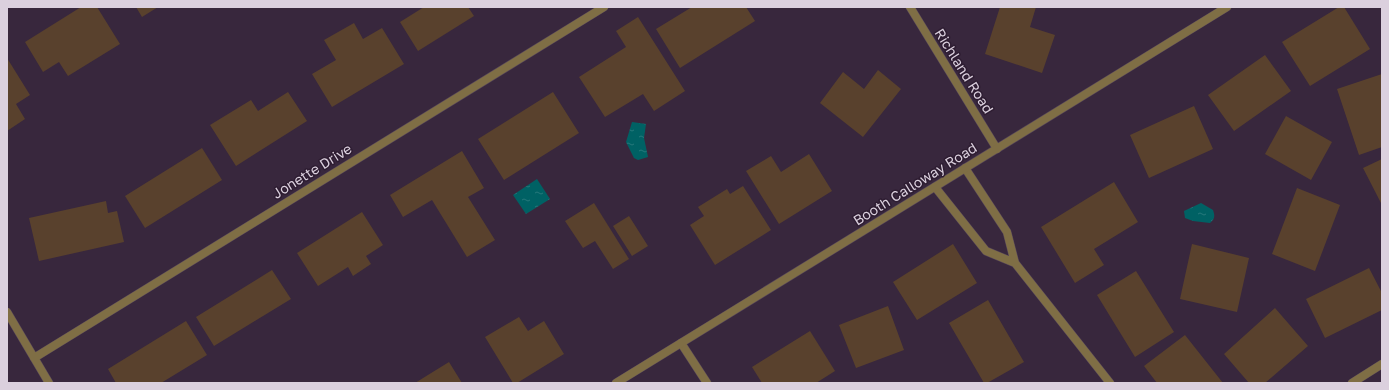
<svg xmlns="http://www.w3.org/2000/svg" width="1389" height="390" font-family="'Golos Text',sans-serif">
<defs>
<pattern id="water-ripples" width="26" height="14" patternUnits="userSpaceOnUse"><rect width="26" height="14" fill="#006164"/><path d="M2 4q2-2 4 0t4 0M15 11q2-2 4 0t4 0" fill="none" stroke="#25777a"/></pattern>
</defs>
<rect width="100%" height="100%" fill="#38273d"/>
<path fill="url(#water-ripples)" d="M632,122L646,124L644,138L648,157L638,160L634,158L626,142Z
M537,179L550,199L526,214L513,195Z
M1201,203L1213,210C1215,216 1215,219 1210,223L1193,221L1185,218L1184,211Z"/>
<path fill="#59412d" d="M81,7H97L120,44L68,76L59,62L43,72L25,42Z
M136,7H158L142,17Z
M424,7H468L474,16L418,51L400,22Z
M692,7H746L755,21L680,68L656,29Z
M1000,7H1036L1030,27L1055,35L1042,73L985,54Z
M1339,7H1344L1370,49L1310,86L1282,42Z
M638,17L685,91L654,111L643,94L605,117L579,77L626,47L616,31Z
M354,23L363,39L382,28L404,64L332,107L312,74L336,60L324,40Z
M1265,55L1291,91L1234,131L1208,95Z
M7,58L30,95L16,104L25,119L7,131Z
M878,70L901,89L863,137L820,103L843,72L864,89Z
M1382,74V147L1359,155L1337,89Z
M288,92L307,121L236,166L210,125L251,100L258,111Z
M553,92L579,133L504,180L478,139Z
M1194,106L1213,149L1149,178L1130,135Z
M1286,116L1332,142L1311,180L1265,154Z
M202,148L222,180L145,228L125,196Z
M462,151L484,188L468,197L495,240L467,257L432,200L403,217L390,195Z
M809,154L832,191L779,224L746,171L771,156L781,172Z
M1382,159V205L1363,168Z
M1114,182L1138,222L1094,249L1104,265L1075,283L1041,227Z
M743,186L771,230L715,265L690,225L704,216L698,207L727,189L730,194Z
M1297,188L1340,205L1315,271L1272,254Z
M106,201L108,213L117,211L124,242L39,261L29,218Z
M594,203L629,259L613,269L595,241L583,248L565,221Z
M362,212L383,245L366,256L371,264L353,276L348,267L318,286L297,253Z
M629,216L648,246L632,256L613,226Z
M953,244L977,283L917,320L893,282Z
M1192,244L1249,258L1237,312L1180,299Z
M1369,268L1382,293V310L1325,338L1306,299Z
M272,270L291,299L214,346L196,317Z
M1136,271L1174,332L1135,357L1097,295Z
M988,300L1024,362L987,383H984L949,323Z
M888,306L904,350L856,368L839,325Z
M1275,308L1308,346L1265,383H1249L1224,354Z
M519,317L528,331L544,321L564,354L517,383H513L485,337Z
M186,321L207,355L161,383H116L108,369Z
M810,331L835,371L816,383H762L752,367Z
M1185,335L1223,383H1157L1144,366Z
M449,362L462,383H415Z"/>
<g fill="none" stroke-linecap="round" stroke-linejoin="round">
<g stroke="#55455a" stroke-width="9">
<path id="service" d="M965,168L1007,232L1015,263L1110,383
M935,187L986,251L1015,263
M681,343L707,383
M1352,383L1382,364"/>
</g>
<g stroke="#55455a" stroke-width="9">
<path id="minor" d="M910,7L997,149
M7,312L49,383
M34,358L604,7"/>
</g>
<g stroke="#55455a" stroke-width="9">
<path id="tertiary" d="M616,383L1227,7"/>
</g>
<use href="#service" stroke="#7f6e45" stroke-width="8"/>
<use href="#minor" stroke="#7f6e45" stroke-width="8"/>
<use href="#tertiary" stroke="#7f6e45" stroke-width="8"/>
</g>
<g text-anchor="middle" stroke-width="3" stroke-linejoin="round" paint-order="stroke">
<g font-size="14" fill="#dbd0de" stroke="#2e1d32">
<text transform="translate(964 71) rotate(58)" y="5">Richland Road</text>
<text transform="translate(312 171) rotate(-32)" y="5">Jonette Drive</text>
<text transform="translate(915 184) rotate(-32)" y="5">Booth Calloway Road</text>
</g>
</g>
<rect width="1389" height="390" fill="none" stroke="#dbd0de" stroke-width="16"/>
</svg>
